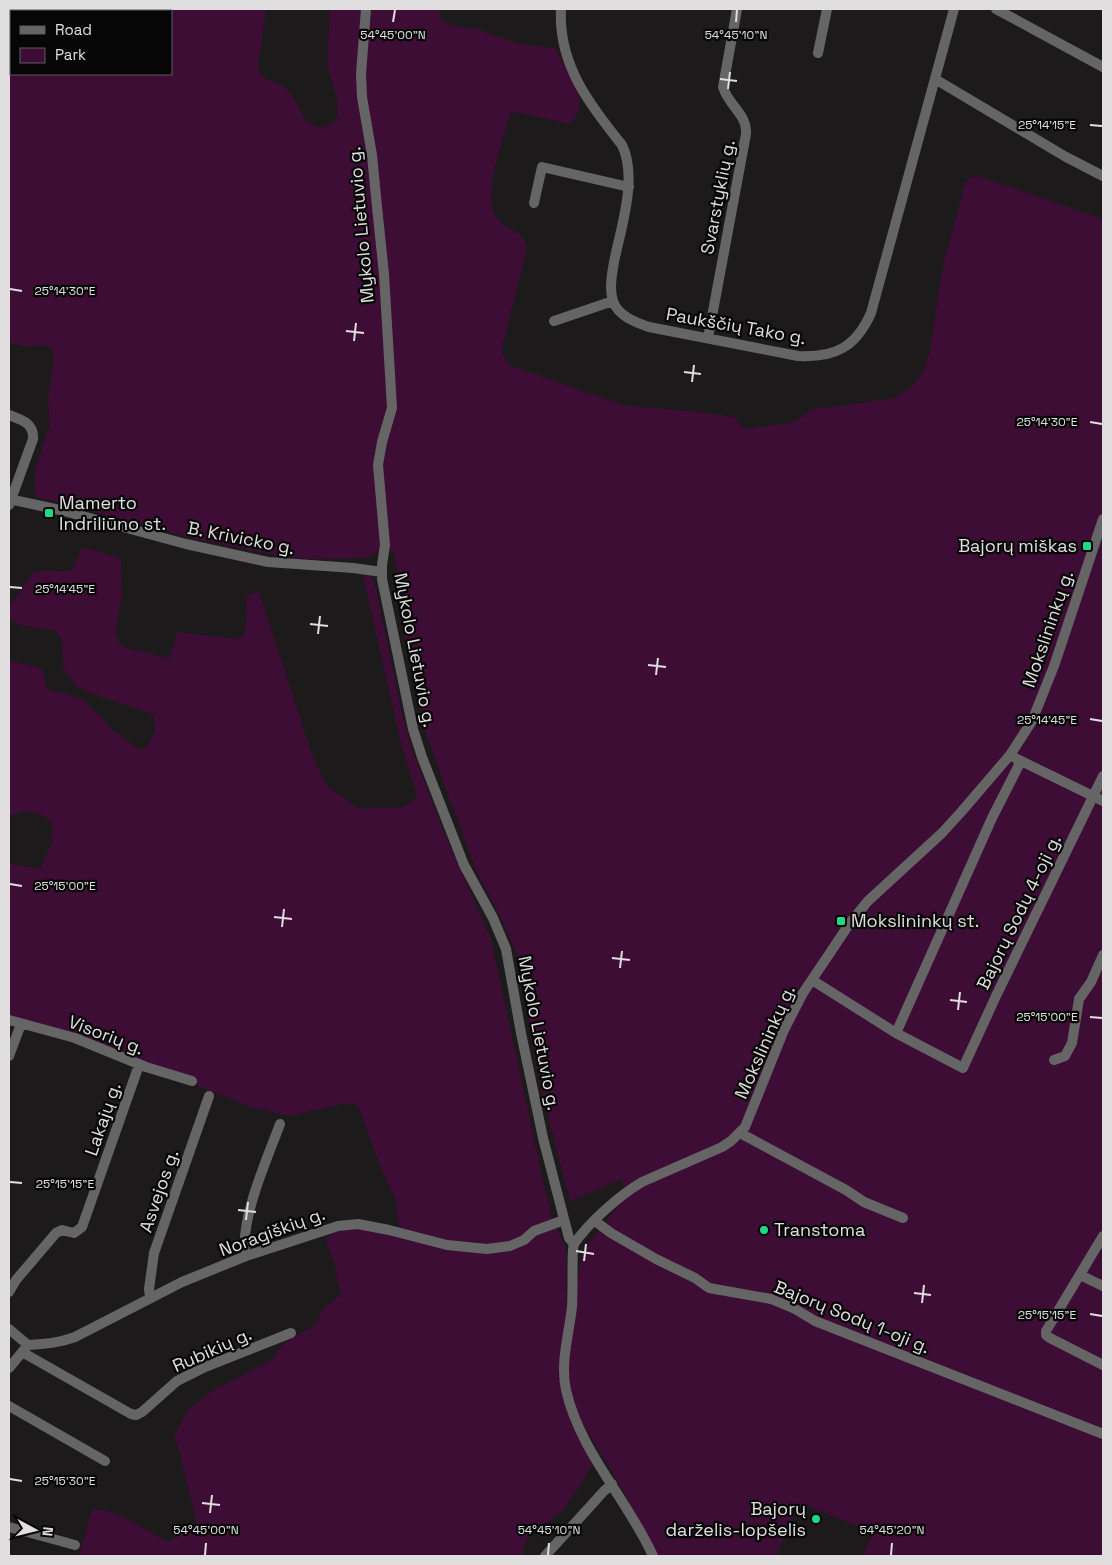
<svg xmlns="http://www.w3.org/2000/svg" width="1112" height="1565" font-family="'Space Grotesk',sans-serif">
<rect width="100%" height="100%" fill="#1d1a1c"/>
<path fill="#3e0d35" fill-rule="evenodd" d="M9,9H266L258,64C260,84 275,79 287,89C290,92 294,98 296,102C300,108 302,117 307,122C318,131 338,128 338,111C338,97 332,84 329,70C326,54 330,26 330,9H440V17L444,22L458,27L476,29L519,44L553,48L556,50L578,92C581,103 579,116 570,124L519,113L514,112L510,115C503,141 480,197 498,220C509,233 524,228 527,249L502,348L504,358L509,365L623,405L707,413L734,417L741,426L748,429L795,422L811,410L895,398L909,389L923,372L929,355L943,266L965,183L971,177L978,176L1103,219V1556H863L873,1533L806,1505H799L776,1556H658L616,1478L582,1422L574,1405L567,1371L576,1285L581,1260L588,1244L626,1196L622,1179L570,1201L543,1098L517,954L503,922L475,868L426,734L401,620L396,562L394,552L388,549L378,551L366,558L307,559L270,554L196,539L40,498L35,494V471L50,424L48,400L54,360L53,352L49,347L43,345L30,347L9,343ZM11,11H171V74H11Z
M85,548L117,557L121,562L122,594L115,632L118,641L125,648L169,658L174,645L177,632L239,639L245,634L247,595L259,592L315,763L328,787L358,808H402L416,799V792L401,744L363,576L371,577L374,580L403,718L411,747L443,830L491,939L542,1176L551,1214L565,1246L566,1256V1321L558,1374L562,1395L592,1464L579,1487L564,1509L528,1538L524,1544L523,1556H79L92,1510C108,1504 149,1532 164,1540L170,1541L195,1527L196,1520L178,1447L174,1437L187,1411L199,1401L214,1390L272,1360L284,1343L315,1325L323,1308L339,1297L341,1292L338,1283L335,1265L327,1245V1237C345,1224 378,1229 399,1228L395,1198L384,1176L359,1108L355,1104L347,1103L289,1116L249,1106L66,1035L9,1015V864L41,869C42,861 46,857 49,850C54,840 53,831 51,821L40,814L24,811L9,816V661L41,668C46,675 44,683 49,690L70,695L83,700L93,709L111,728L138,749H144C154,737 159,728 152,714L88,692L76,686L63,667L62,641L59,634L54,630L19,625L9,617V607L34,572C47,568 60,574 73,569L81,550Z"/>
<g fill="none" stroke-linecap="round" stroke-linejoin="round">
<path stroke="#666566" stroke-width="10" d="M366,9L361,74L362,97L372,155L377,207L384,274L392,408L382,442L378,465L385,545L382,565V579L413,729L422,757L464,865L493,918L506,949L521,1033L543,1138L569,1238L574,1244
M561,9C558,64 589,104 622,145C638,178 621,227 614,262C612,274 609,289 613,301C618,316 635,322 649,327L798,356C835,358 856,347 871,313L954,9
M996,9L1103,67
M818,53L827,9
M935,79L1066,157L1103,176
M534,203L542,167L629,187
M554,321L613,301
M708,338L746,134C748,115 728,105 723,87L737,9
M9,415C22,420 34,423 33,439L9,505
M9,499L60,510L186,544L268,562L353,568L382,572
M1015,758L1103,801
M812,980L896,1033L963,1068L996,996L1103,776
M9,1020L75,1038L146,1067L192,1081
M896,1033L992,818L1021,761
M9,1056L21,1024
M1054,1060L1065,1056L1072,1043L1079,999L1091,982L1103,955
M740,1133L846,1190L864,1202L903,1218
M595,1221L611,1233L656,1259L695,1278L709,1288L771,1299L795,1309L815,1321L1103,1434
M1103,1236L1046,1331V1335L1050,1338L1103,1365
M246,1256C238,1223 268,1157 280,1124
M1080,1275L1103,1286
M9,1292L16,1280L56,1233L62,1230L74,1233L82,1227L139,1065
M150,1298L149,1289L154,1253L209,1096
M9,1329L28,1345
M22,1352L131,1414L136,1415L142,1412L177,1381L205,1367L291,1333
M9,1368L28,1345C45,1344 59,1343 75,1337L182,1282L246,1256L338,1226L358,1224L389,1230L447,1245L487,1249L510,1246L524,1240L534,1231L564,1220
M9,1406L105,1461
M9,1527L75,1545
M545,1556L604,1491L612,1484
M653,1556C628,1500 580,1452 566,1390C560,1363 569,1334 572,1307C573,1287 572,1268 573,1249L574,1244C589,1222 620,1195 642,1182L722,1147L731,1141L745,1127L784,1030L803,993L850,923L868,901L942,833L962,811L1010,755L1032,721L1054,666L1103,519"/>
</g>
<path fill="none" stroke="#e0dedf" stroke-width="2" d="M393,22L395,10M736,22L737,10M720,79L737,81M728,89L730,72M1090,125L1102,126M10,289L22,291M346,331L364,333M354,341L356,323M684,372L701,374M692,382L694,365M1090,422L1102,424M10,587L22,588M310,624L328,626M318,634L320,616M648,665L666,667M656,675L658,658M1090,719L1102,721M10,884L22,886M274,917L292,919M282,927L284,909M612,958L630,960M620,968L622,951M950,1000L967,1002M958,1010L960,992M1090,1017L1102,1018M10,1182L22,1183M238,1210L256,1212M246,1220L248,1202M576,1251L594,1254M584,1261L586,1244M914,1293L931,1295M922,1303L924,1285M1090,1314L1102,1316M10,1479L22,1481M202,1503L220,1505M210,1513L212,1495M205,1555L206,1543M548,1555L549,1543M891,1555L892,1543"/>
<g fill="#21d887" stroke="#060606" stroke-width="2">
<rect x="44" y="508" width="10" height="10" rx="2.5"/>
<rect x="1082" y="541" width="10" height="10" rx="2.5"/>
<rect x="836" y="916" width="10" height="10" rx="2.5"/>
<circle cx="764" cy="1230" r="5"/>
<circle cx="816" cy="1519" r="5"/>
</g>
<g text-anchor="middle" stroke-width="4.5" stroke-linejoin="round" paint-order="stroke">
<g font-size="18" fill="#e0dedf" stroke="#060606">
<text transform="translate(718 197) rotate(-79)" y="6">Svarstyklių g.</text>
<text transform="translate(361 225) rotate(-95)" y="6">Mykolo Lietuvio g.</text>
<text transform="translate(736 326) rotate(10)" y="6">Paukščių Tako g.</text>
<text transform="translate(241 538) rotate(11)" y="6">B. Krivicko g.</text>
<text transform="translate(1048 629) rotate(-71)" y="6">Mokslininkų g.</text>
<text transform="translate(415 650) rotate(79)" y="6">Mykolo Lietuvio g.</text>
<text transform="translate(1019 912) rotate(-64)" y="6">Bajorų Sodų 4-oji g.</text>
<text transform="translate(539 1033) rotate(79)" y="6">Mykolo Lietuvio g.</text>
<text transform="translate(106 1035) rotate(21)" y="6">Visorių g.</text>
<text transform="translate(765 1042) rotate(-66)" y="6">Mokslininkų g.</text>
<text transform="translate(103 1119) rotate(-71)" y="6">Lakajų g.</text>
<text transform="translate(159 1191) rotate(-71)" y="6">Asvejos g.</text>
<text transform="translate(272 1232) rotate(-20)" y="6">Noragiškių g.</text>
<text transform="translate(852 1317) rotate(22)" y="6">Bajorų Sodų 1-oji g.</text>
<text transform="translate(212 1350) rotate(-24)" y="6">Rubikių g.</text>
</g>
<g font-size="18" fill="#e0dedf" stroke="#060606" text-anchor="start">
<text x="59" y="509">Mamerto<tspan x="59" dy="21">Indriliūno st.</tspan></text>
<text x="1077" y="552" text-anchor="end">Bajorų miškas</text>
<text x="851" y="927">Mokslininkų st.</text>
<text x="774" y="1236">Transtoma</text>
<text x="806" y="1515" text-anchor="end">Bajorų<tspan x="806" dy="21">darželis-lopšelis</tspan></text>
</g>
</g>
<g font-size="12" text-anchor="middle" fill="#e0dedf" stroke="#060606" stroke-width="4.5" stroke-linejoin="round" paint-order="stroke">
<text x="393" y="39">54°45'00"N</text>
<text x="736" y="39">54°45'10"N</text>
<text x="1047" y="129">25°14'15"E</text>
<text x="65" y="295">25°14'30"E</text>
<text x="1047" y="426">25°14'30"E</text>
<text x="65" y="593">25°14'45"E</text>
<text x="1047" y="724">25°14'45"E</text>
<text x="65" y="890">25°15'00"E</text>
<text x="1047" y="1021">25°15'00"E</text>
<text x="65" y="1188">25°15'15"E</text>
<text x="1047" y="1319">25°15'15"E</text>
<text x="65" y="1485">25°15'30"E</text>
<text x="206" y="1534">54°45'00"N</text>
<text x="549" y="1534">54°45'10"N</text>
<text x="892" y="1534">54°45'20"N</text>
</g>
<rect width="1112" height="1565" fill="none" stroke="#e0dedf" stroke-width="20"/>
<rect x="10" y="10" width="162" height="65" fill="#060606" stroke="#5d5c5d"/>
<rect x="20" y="26" width="25" height="8" fill="#666566" stroke="#5d5c5d"/>
<text x="55" y="35" font-size="15" fill="#e0dedf">Road</text>
<rect x="20" y="48" width="25" height="15" fill="#3e0d35" stroke="#5d5c5d"/>
<text x="55" y="60" font-size="15" fill="#e0dedf">Park</text>
<g transform="translate(35 1530) rotate(97)" stroke="#060606" stroke-width="4" paint-order="stroke">
<path d="M0-4L9 19L0 12L-9 19Z" fill="#e0dedf"/>
<text y="-8" font-size="14" font-weight="bold" text-anchor="middle" fill="#e0dedf">N</text>
</g>
</svg>
